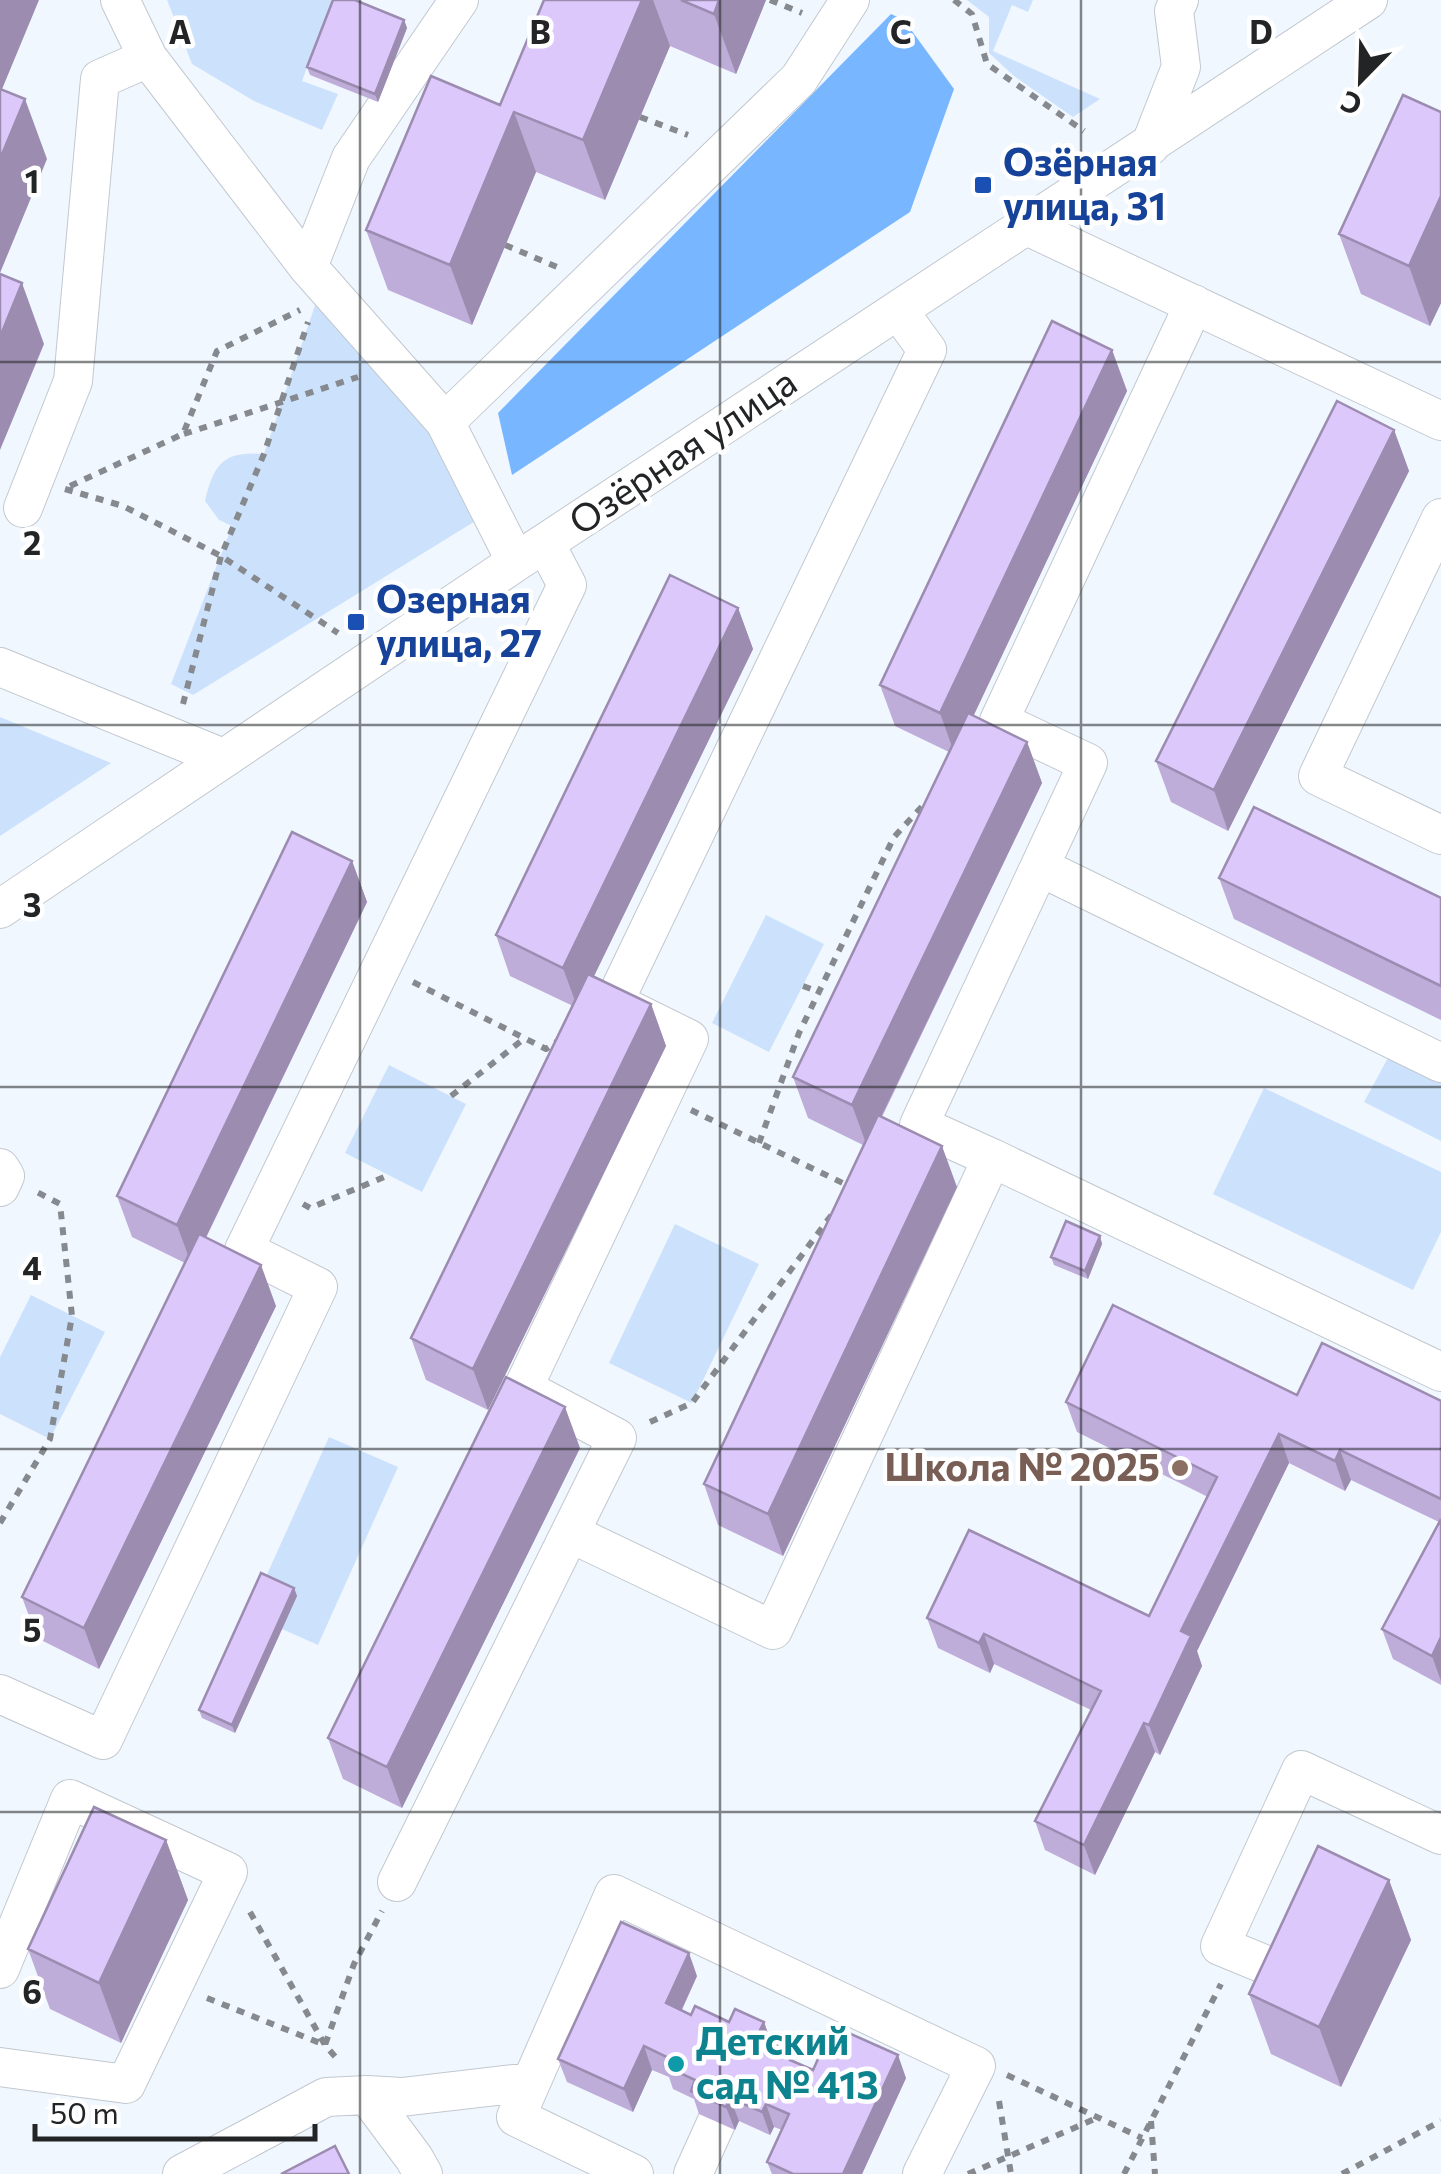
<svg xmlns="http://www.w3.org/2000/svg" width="1441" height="2174" font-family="Commissioner,sans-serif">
<rect width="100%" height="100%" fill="#f1f7ff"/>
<path fill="#cce2fc" d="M167,0H332L302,81L338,94L322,130L254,101L192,64Z
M967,0H1033L1028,12L1012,5L993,51L1100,99L1073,117L1014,76L989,53V17Z
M323,282L490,512L193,695L171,684L232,526L219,520L205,501C214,463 224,451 264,454Z
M0,717L111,763L0,836Z
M766,915L824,944L769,1052L712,1023Z
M1390,1054L1441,1080V1141L1364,1102Z
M389,1065L466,1104L422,1192L345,1153Z
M1264,1088L1441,1172V1232L1413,1290L1213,1194Z
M675,1224L759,1264L692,1403L609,1363Z
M31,1295L105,1332L50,1439L0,1414V1357Z
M329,1437L398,1467L318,1645L282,1629L264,1581Z"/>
<path fill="#78b7ff" d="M891,14L904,20L954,89L910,212L512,475L498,413Z"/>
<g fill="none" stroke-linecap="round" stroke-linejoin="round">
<g stroke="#c2c8cf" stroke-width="40">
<path id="minor" d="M120,0L148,58L308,267L445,422L516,562
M1150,146L1181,67L1174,11L1179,0
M1027,226L1441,421
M308,267L351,158L459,0
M445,422L799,79L850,0
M23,508L73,381L100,79L148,58
M1441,518L1318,776L1441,835
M0,667L223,758
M1040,867L1441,1063
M0,909L516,562L1368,0
M992,1158L1441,1372
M0,1168L5,1176L0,1187
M570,1533L773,1630L992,1158L919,1125L1088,763L999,721L1194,304
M0,1694L103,1740L318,1287L244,1250L567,585L545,543
M397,1882L617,1438L523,1388L689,1039L614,1002L927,350L898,310
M0,1969L70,1799L228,1872L126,2084L0,2067
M1305,1981L1220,1946L1301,1770L1441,1835
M367,2095L402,2097L530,2082
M182,2174L326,2097L367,2095L414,2158L423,2174
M634,2174L516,2117L614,1894L976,2066L922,2174
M693,2174L717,2121"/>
</g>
<path stroke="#86898e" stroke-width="6" stroke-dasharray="8 8" stroke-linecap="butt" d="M770,0L802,13
M954,0L972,14L987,64L1084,131
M640,117L688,135
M505,245L557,267
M184,434L358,377
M70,486L183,434L217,351L300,310
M65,489L123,506L221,556L338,633
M183,704L221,556L264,454L308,322
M413,982L546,1049L561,1039
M803,986L819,992
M451,1096L525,1038
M691,1110L851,1187
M759,1143L799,1033L894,837L927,801
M303,1204L310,1208L389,1175
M650,1422L692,1403L833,1213
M0,1523L50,1439L72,1316L60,1204L35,1191
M250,1912L325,2045L338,2060
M207,1998L325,2045L354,1964L382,1911
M1007,2075L1142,2138
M999,2101L1011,2174
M1151,2121L1155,2174
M968,2174L1097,2118
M1124,2174L1221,1984
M1342,2174L1441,2121"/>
<use href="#minor" stroke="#fff" stroke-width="38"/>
</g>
<path fill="#beacd9" d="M544,0H766L736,74L670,46L605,200L536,172L472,325L388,290L366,230L500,105Z
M404,20L407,28L378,102L310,75L307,67Z
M1441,112V303L1430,326L1361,294L1339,234Z
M1112,350L1127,391L973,716L1027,742L1042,783L882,1117L957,1187L783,1556L718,1525L704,1484L863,1145L808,1118L793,1077L949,752L895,726L880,685Z
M1394,430L1409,471L1228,831L1171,802L1156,761Z
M738,608L753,649L594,976L651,1004L666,1046L488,1410L426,1380L411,1338L573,1006L510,976L496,935Z
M352,861L367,902L206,1238L276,1306L99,1669L37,1638L22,1597L185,1263L132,1237L117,1196Z
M1219,878L1441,898V1020L1234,919Z
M1100,1236L1102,1244L1088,1279L1054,1265L1051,1257Z
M1297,1395L1441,1401V1685L1393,1659L1382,1629L1439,1522L1351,1480L1345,1491L1289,1463L1197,1651L1202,1666L1160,1755L1155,1752L1095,1875L1045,1850L1035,1821L1091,1710L994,1664L990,1673L938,1648L927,1618L1149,1616L1208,1497L1077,1432L1066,1402Z
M580,1448L402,1808L343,1779L328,1738Z
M294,1588L297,1596L235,1733L202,1718L199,1710Z
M166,1840L188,1900L121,2043L50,2009L28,1949Z
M1389,1880L1411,1940L1341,2087L1271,2054L1249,1994Z
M697,1976L682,2010L691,2015L729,2022H764L771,2042L797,2063L813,2070L906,2078L862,2174H772L767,2162L782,2130L774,2127L770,2135L739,2121L735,2130L699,2114L694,2099L673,2089L669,2077L652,2070L633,2112L567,2082L558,2059Z"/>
<path fill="#9b8cb0" d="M0,0H39L0,94Z
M642,0H653L670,46L605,200L583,140Z
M719,0H766L736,74L714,14Z
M404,20L407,28L378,102L375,94Z
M25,99L47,159L0,273V159Z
M514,112L536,172L472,325L450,265Z
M1441,196V303L1430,326L1409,266Z
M22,283L44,344L0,450V337Z
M1112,350L1127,391L955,755L940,713Z
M1394,430L1409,471L1228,831L1214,790Z
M738,608L753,649L578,1009L563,968Z
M1027,742L1042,783L867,1146L852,1105Z
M352,861L367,902L192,1266L177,1225Z
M651,1004L666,1046L488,1410L473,1369Z
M942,1146L957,1187L783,1556L768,1514Z
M1100,1236L1102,1244L1088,1279L1085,1271Z
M261,1265L276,1306L99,1669L84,1628Z
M565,1407L580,1448L402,1808L387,1767Z
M1279,1434L1289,1463L1197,1651L1202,1666L1160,1755L1149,1725L1181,1631Z
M1340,1450L1351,1480L1345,1491L1335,1461Z
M294,1588L297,1596L235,1733L232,1725Z
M984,1634L994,1664L990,1673L979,1643Z
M1441,1637V1681L1432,1656Z
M1144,1723L1155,1752L1095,1875L1084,1845Z
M166,1840L188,1900L121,2043L99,1983Z
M1389,1880L1411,1940L1341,2087L1319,2027Z
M689,1953L697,1976L674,2026L666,2003Z
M764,2022L772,2045L757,2036Z
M644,2046L652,2070L633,2112L624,2089Z
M898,2055L906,2078L862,2174H843Z
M730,2098L739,2121L735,2130L726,2107Z
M766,2104L774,2127L770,2135L762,2112Z"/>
<path fill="#ddc8fc" stroke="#9b8cb0" stroke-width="2.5" d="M333,0H355L404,20L375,94L307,67Z
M544,0H642L583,140L514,112L450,265L366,230L431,76L500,105Z
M681,0H719L714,14Z
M0,89L25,99L0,159Z
M1403,95L1441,112V196L1409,266L1339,234Z
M0,274L22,283L0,337Z
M1052,321L1112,350L940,713L880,685Z
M1337,401L1394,430L1214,790L1156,761Z
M670,575L738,608L563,968L496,935Z
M968,713L1027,742L852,1105L793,1077Z
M1254,807L1441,898V986L1219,878Z
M292,832L352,861L177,1225L117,1196Z
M588,974L651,1004L473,1369L411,1338Z
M878,1115L942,1146L768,1514L704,1484Z
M1066,1221L1100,1236L1085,1271L1051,1257Z
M199,1234L261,1265L84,1628L22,1597Z
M1113,1305L1297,1395L1322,1343L1441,1401V1499L1340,1450L1335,1461L1279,1434L1181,1631L1191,1636L1149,1725L1144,1723L1084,1845L1035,1821L1101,1691L984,1634L979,1643L927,1618L969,1530L1149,1616L1217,1477L1066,1402Z
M506,1377L565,1407L387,1767L328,1738Z
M1441,1519V1637L1432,1656L1382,1629Z
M261,1573L294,1588L232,1725L199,1710Z
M94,1807L166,1840L99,1983L28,1949Z
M1318,1846L1389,1880L1319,2027L1249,1994Z
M621,1922L689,1953L666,2003L691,2015L695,2006L729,2022L735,2009L764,2022L757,2036L793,2052L790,2060L813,2070L833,2026L898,2055L843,2174H793L767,2162L789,2114L766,2104L762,2112L730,2098L726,2107L691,2091L695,2080L665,2066L669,2058L644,2046L624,2089L558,2059Z
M335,2146L349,2174H281Z"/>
<path fill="none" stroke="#222426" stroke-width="2.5" stroke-opacity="0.55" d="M360,0V2174M720,0V2174M1081,0V2174M0,362H1441M0,725H1441M0,1087H1441M0,1449H1441M0,1812H1441"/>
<g fill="#1a4fb4" stroke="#fff" stroke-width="4">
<rect x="973" y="175" width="20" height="20" rx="5"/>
<rect x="346" y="612" width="20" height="20" rx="5"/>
</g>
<circle fill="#8d6e63" stroke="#fff" stroke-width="4" cx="1180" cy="1468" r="10"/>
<circle fill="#0f9aa8" stroke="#fff" stroke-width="4" cx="676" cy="2064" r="10"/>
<g text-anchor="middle" stroke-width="9" stroke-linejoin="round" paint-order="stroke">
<g font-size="38" font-weight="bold" fill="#164399" stroke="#fff" text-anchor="start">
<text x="1003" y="176">Озёрная<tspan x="1003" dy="44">улица, 31</tspan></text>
<text x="376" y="613">Озерная<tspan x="376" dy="44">улица, 27</tspan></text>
</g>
<g font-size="38" fill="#222426" stroke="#fff">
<text transform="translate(683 452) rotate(-34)" y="13">Озёрная улица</text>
</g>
<g font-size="38" font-weight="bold" fill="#785e54" stroke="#fff" text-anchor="end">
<text x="1160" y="1481">Школа № 2025</text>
</g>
<g font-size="38" font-weight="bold" fill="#0d838f" stroke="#fff" text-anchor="start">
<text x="696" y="2055">Детский<tspan x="696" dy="44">сад № 413</tspan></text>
</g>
</g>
<g font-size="32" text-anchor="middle" font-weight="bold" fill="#222426" stroke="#fff" stroke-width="9" stroke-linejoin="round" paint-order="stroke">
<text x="180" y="44">A</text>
<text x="540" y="44">B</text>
<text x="901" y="44">C</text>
<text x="1261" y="44">D</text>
<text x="32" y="193">1</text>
<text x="32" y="555">2</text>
<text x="32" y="917">3</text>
<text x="32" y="1280">4</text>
<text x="32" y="1642">5</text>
<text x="32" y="2004">6</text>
</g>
<g transform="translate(1361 80) rotate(203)" stroke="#ffffff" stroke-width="8" paint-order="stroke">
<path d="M0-8L18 38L0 25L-18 38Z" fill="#222426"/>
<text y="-15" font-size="28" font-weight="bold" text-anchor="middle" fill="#222426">С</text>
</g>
<path d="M35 2124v15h280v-15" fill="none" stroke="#222426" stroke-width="5"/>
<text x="50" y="2124" font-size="30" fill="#222426" stroke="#ffffff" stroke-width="8" paint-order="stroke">50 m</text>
</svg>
